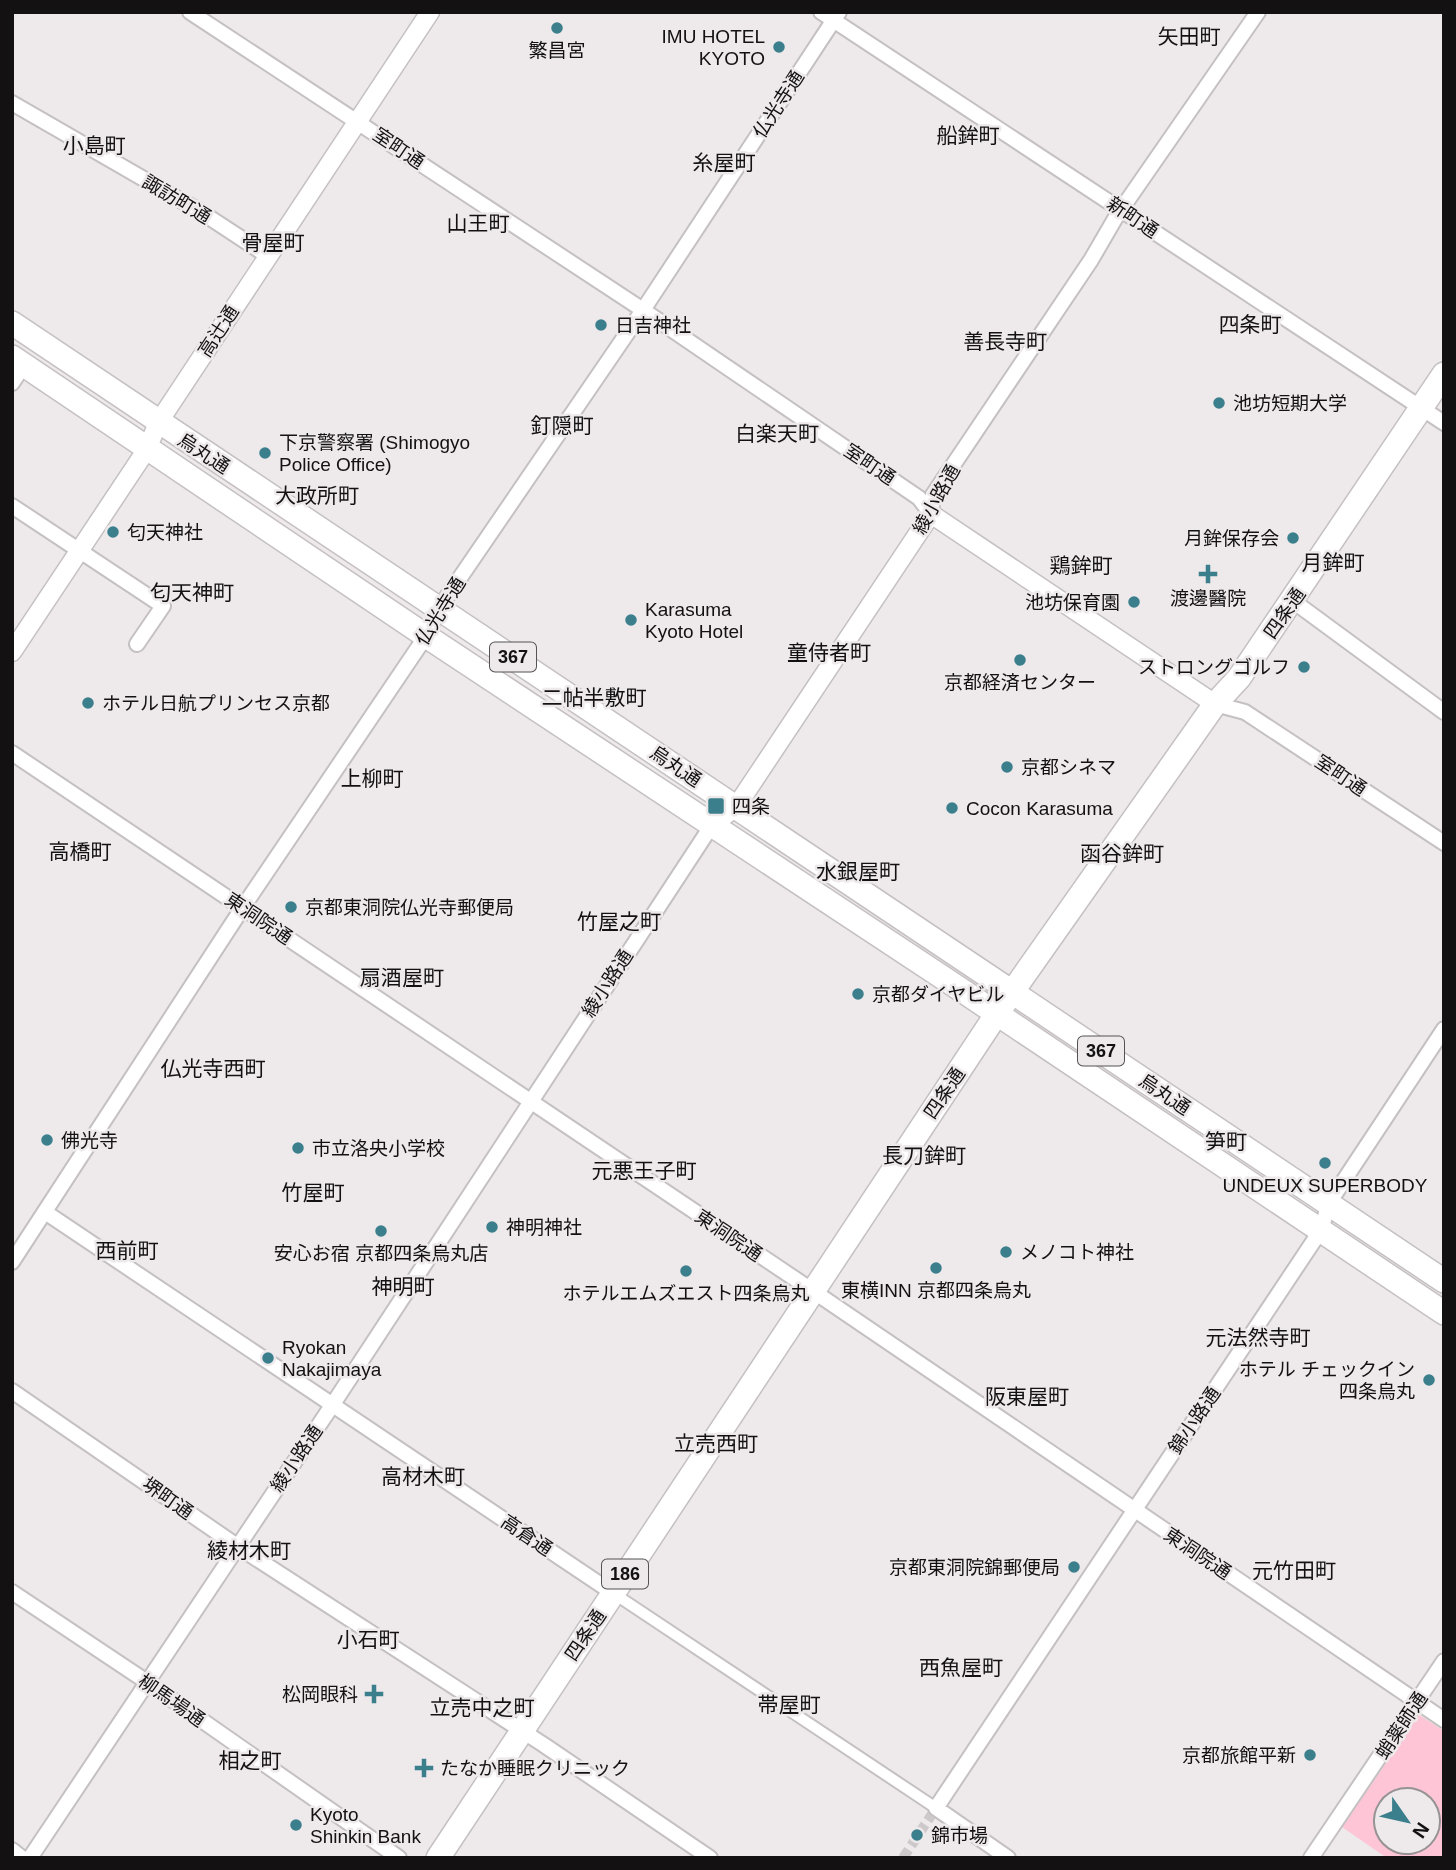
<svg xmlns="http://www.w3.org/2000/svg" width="1456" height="1870" font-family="Helvetica,'Noto Sans JP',sans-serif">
<rect width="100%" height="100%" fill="#eee9ea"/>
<path fill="#fdc5d6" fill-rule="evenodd" d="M1419,1715L1444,1731V1858H1387L1342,1827ZM1386,1800H1428V1842H1386Z"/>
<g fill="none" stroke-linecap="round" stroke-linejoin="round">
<path stroke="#cdc9ca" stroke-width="10" stroke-dasharray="10 5" stroke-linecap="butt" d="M903,1858L936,1808"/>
<g stroke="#c5c0c1" stroke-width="14">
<path id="pedestrian" d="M613,1593L936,1808"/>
</g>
<g stroke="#c5c0c1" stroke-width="18">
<path id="minor" d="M190,12L643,310L919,498L931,514
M821,12L1444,423
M12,103L201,212L268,256
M12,383L24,365
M12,506L163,606L137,644
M931,514L933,495L1091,260L1116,217L1258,12
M1293,601L1444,712
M1215,704L1245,712L1444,843
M12,753L813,1291L1444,1720
M45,1212L613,1593
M12,1262L243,907L426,636L440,607L643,310L839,12
M12,1391L237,1546L544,1745L710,1858
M12,1592L147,1682L399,1858
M12,1850L22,1858
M30,1858L333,1404L712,825
M1008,1858L936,1808L1321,1230L1329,1203L1444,1029
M1311,1858L1444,1661"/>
</g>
<g stroke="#c5c0c1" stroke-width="21">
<path id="tertiary" d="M12,652L147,449L158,423L430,12
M712,825L736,807L931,514L1215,704"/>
</g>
<g stroke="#c5c0c1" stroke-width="26">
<path id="primary" d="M438,1858L996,1015L1215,704L1239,678L1444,374"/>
</g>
<g stroke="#c5c0c1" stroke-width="26">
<path id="trunk" d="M12,323L1444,1281
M12,357L426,636L948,981L1444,1313"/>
</g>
<use href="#pedestrian" stroke="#fff" stroke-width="10"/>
<use href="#minor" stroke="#fff" stroke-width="14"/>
<use href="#tertiary" stroke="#fff" stroke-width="18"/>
<use href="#primary" stroke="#fff" stroke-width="23"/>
<use href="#trunk" stroke="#fff" stroke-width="23"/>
</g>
<g fill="#3b7f8d" stroke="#eee9ea" stroke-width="2.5">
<circle cx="557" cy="28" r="7"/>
<circle cx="779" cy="47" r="7"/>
<circle cx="601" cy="325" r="7"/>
<circle cx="1219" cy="403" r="7"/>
<circle cx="265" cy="453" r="7"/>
<circle cx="113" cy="532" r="7"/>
<circle cx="1293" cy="538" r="7"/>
<path d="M1204.5 563.5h7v7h7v7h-7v7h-7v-7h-7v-7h7z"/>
<circle cx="1134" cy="602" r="7"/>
<circle cx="631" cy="620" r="7"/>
<circle cx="1020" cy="660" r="7"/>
<circle cx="1304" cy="667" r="7"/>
<circle cx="88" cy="703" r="7"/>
<circle cx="1007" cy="767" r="7"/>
<rect x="707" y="797" width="18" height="18" rx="3.5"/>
<circle cx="952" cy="808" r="7"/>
<circle cx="291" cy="907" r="7"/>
<circle cx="858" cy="994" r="7"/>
<circle cx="47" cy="1140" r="7"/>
<circle cx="298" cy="1148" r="7"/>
<circle cx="1325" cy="1163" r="7"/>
<circle cx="492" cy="1227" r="7"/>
<circle cx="381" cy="1231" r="7"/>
<circle cx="1006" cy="1252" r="7"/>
<circle cx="936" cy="1268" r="7"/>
<circle cx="686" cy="1271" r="7"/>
<circle cx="268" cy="1358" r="7"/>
<circle cx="1429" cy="1380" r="7"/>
<circle cx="1074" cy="1567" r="7"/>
<path d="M370.5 1683.5h7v7h7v7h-7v7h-7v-7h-7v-7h7z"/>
<circle cx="1310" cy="1755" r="7"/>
<path d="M420.5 1757.5h7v7h7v7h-7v7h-7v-7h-7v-7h7z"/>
<circle cx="296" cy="1825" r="7"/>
<circle cx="917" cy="1835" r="7"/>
</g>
<g text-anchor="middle" stroke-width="5" stroke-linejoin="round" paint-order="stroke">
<g fill="#eee9ea" stroke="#555253" stroke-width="2">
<rect x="490" y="642.5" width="46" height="29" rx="5"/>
<rect x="1078" y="1036.5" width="46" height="29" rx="5"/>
<rect x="602" y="1559.5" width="46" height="29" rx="5"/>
</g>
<g font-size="18" font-weight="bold" fill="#131112">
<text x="513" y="663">367</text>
<text x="1101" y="1057">367</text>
<text x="625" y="1580">186</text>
</g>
<g font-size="19" fill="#131112" stroke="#eee9ea" text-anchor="start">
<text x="765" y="43" text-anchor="end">IMU HOTEL<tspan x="765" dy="22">KYOTO</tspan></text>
<text x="557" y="57" text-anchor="middle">繁昌宮</text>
<text x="615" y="332">日吉神社</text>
<text x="1233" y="410">池坊短期大学</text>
<text x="279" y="449">下京警察署 (Shimogyo<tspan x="279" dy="22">Police Office)</tspan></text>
<text x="127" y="539">匂天神社</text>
<text x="1279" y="545" text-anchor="end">月鉾保存会</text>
<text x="1208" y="605" text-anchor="middle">渡邊醫院</text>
<text x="1120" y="609" text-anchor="end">池坊保育園</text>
<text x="645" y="616">Karasuma<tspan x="645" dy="22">Kyoto Hotel</tspan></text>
<text x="1290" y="674" text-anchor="end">ストロングゴルフ</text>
<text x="1020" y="689" text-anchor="middle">京都経済センター</text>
<text x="102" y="710">ホテル日航プリンセス京都</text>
<text x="1021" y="774">京都シネマ</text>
<text x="732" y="813">四条</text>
<text x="966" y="815">Cocon Karasuma</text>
<text x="305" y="914">京都東洞院仏光寺郵便局</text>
<text x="872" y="1001">京都ダイヤビル</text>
<text x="61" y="1147">佛光寺</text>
<text x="312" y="1155">市立洛央小学校</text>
<text x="1325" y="1192" text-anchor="middle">UNDEUX SUPERBODY</text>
<text x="506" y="1234">神明神社</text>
<text x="1020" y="1259">メノコト神社</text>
<text x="381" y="1260" text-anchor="middle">安心お宿 京都四条烏丸店</text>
<text x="936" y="1297" text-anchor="middle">東横INN 京都四条烏丸</text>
<text x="686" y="1300" text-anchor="middle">ホテルエムズエスト四条烏丸</text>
<text x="282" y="1354">Ryokan<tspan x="282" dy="22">Nakajimaya</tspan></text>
<text x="1415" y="1376" text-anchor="end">ホテル チェックイン<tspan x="1415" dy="22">四条烏丸</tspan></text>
<text x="1060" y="1574" text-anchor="end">京都東洞院錦郵便局</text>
<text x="358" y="1701" text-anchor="end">松岡眼科</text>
<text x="1296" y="1762" text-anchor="end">京都旅館平新</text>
<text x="440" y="1775">たなか睡眠クリニック</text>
<text x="310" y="1821">Kyoto<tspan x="310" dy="22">Shinkin Bank</tspan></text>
<text x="931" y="1842">錦市場</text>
</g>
<g font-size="19" fill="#131112" stroke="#eee9ea">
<text transform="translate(778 104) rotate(-57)" y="7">仏光寺通</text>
<text transform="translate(399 148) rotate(34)" y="7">室町通</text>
<text transform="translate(177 199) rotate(31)" y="7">諏訪町通</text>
<text transform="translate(1133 217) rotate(34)" y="7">新町通</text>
<text transform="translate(218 331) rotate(-57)" y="7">高辻通</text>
<text transform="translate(204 453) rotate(33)" y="7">烏丸通</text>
<text transform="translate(870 464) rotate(34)" y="7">室町通</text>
<text transform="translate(936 499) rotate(-61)" y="7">綾小路通</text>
<text transform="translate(440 611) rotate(-58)" y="7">仏光寺通</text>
<text transform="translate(1284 613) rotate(-55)" y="7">四条通</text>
<text transform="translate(676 766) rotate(34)" y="7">烏丸通</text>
<text transform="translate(1341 775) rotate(34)" y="7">室町通</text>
<text transform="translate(259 918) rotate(34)" y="7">東洞院通</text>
<text transform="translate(607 983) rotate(-57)" y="7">綾小路通</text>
<text transform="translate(944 1093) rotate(-56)" y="7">四条通</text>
<text transform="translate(1165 1094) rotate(34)" y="7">烏丸通</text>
<text transform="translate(729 1235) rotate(34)" y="7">東洞院通</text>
<text transform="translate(1194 1420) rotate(-56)" y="7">錦小路通</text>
<text transform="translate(296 1458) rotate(-56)" y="7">綾小路通</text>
<text transform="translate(168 1498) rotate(35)" y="7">堺町通</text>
<text transform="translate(527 1535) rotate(34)" y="7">高倉通</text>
<text transform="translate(1198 1553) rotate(34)" y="7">東洞院通</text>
<text transform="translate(585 1635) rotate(-56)" y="7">四条通</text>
<text transform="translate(172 1700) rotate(35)" y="7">柳馬場通</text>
<text transform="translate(1401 1725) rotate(-56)" y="7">蛸薬師通</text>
</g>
<g font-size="21" fill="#131112" stroke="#eee9ea">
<text x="1189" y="44">矢田町</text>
<text x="968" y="143">船鉾町</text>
<text x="94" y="153">小島町</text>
<text x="724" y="170">糸屋町</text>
<text x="478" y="231">山王町</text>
<text x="273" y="250">骨屋町</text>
<text x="1250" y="332">四条町</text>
<text x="1005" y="349">善長寺町</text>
<text x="562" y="433">釘隠町</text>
<text x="777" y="441">白楽天町</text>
<text x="317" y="503">大政所町</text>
<text x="1333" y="570">月鉾町</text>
<text x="1081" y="573">鶏鉾町</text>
<text x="192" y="600">匂天神町</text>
<text x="829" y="660">童侍者町</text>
<text x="594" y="705">二帖半敷町</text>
<text x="372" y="786">上柳町</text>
<text x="80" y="859">高橋町</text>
<text x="1122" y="861">函谷鉾町</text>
<text x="858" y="879">水銀屋町</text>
<text x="619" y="929">竹屋之町</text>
<text x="402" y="985">扇酒屋町</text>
<text x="213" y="1076">仏光寺西町</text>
<text x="1226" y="1149">笋町</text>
<text x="924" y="1163">長刀鉾町</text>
<text x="644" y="1178">元悪王子町</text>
<text x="313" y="1200">竹屋町</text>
<text x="127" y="1258">西前町</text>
<text x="403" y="1294">神明町</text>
<text x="1258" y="1345">元法然寺町</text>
<text x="1027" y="1404">阪東屋町</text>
<text x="716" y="1451">立売西町</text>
<text x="423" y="1484">高材木町</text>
<text x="249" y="1558">綾材木町</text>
<text x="1294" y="1578">元竹田町</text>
<text x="368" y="1647">小石町</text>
<text x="961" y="1675">西魚屋町</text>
<text x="789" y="1712">帯屋町</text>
<text x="482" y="1715">立売中之町</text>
<text x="250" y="1768">相之町</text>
</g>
</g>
<rect width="1456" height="1870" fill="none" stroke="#131112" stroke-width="28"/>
<g transform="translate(1407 1821) rotate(124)"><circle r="33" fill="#eee9ea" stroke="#969394" stroke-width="2"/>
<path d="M0-5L12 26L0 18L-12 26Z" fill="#3b7f8d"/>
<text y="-10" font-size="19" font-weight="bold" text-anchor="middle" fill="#131112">N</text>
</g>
</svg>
